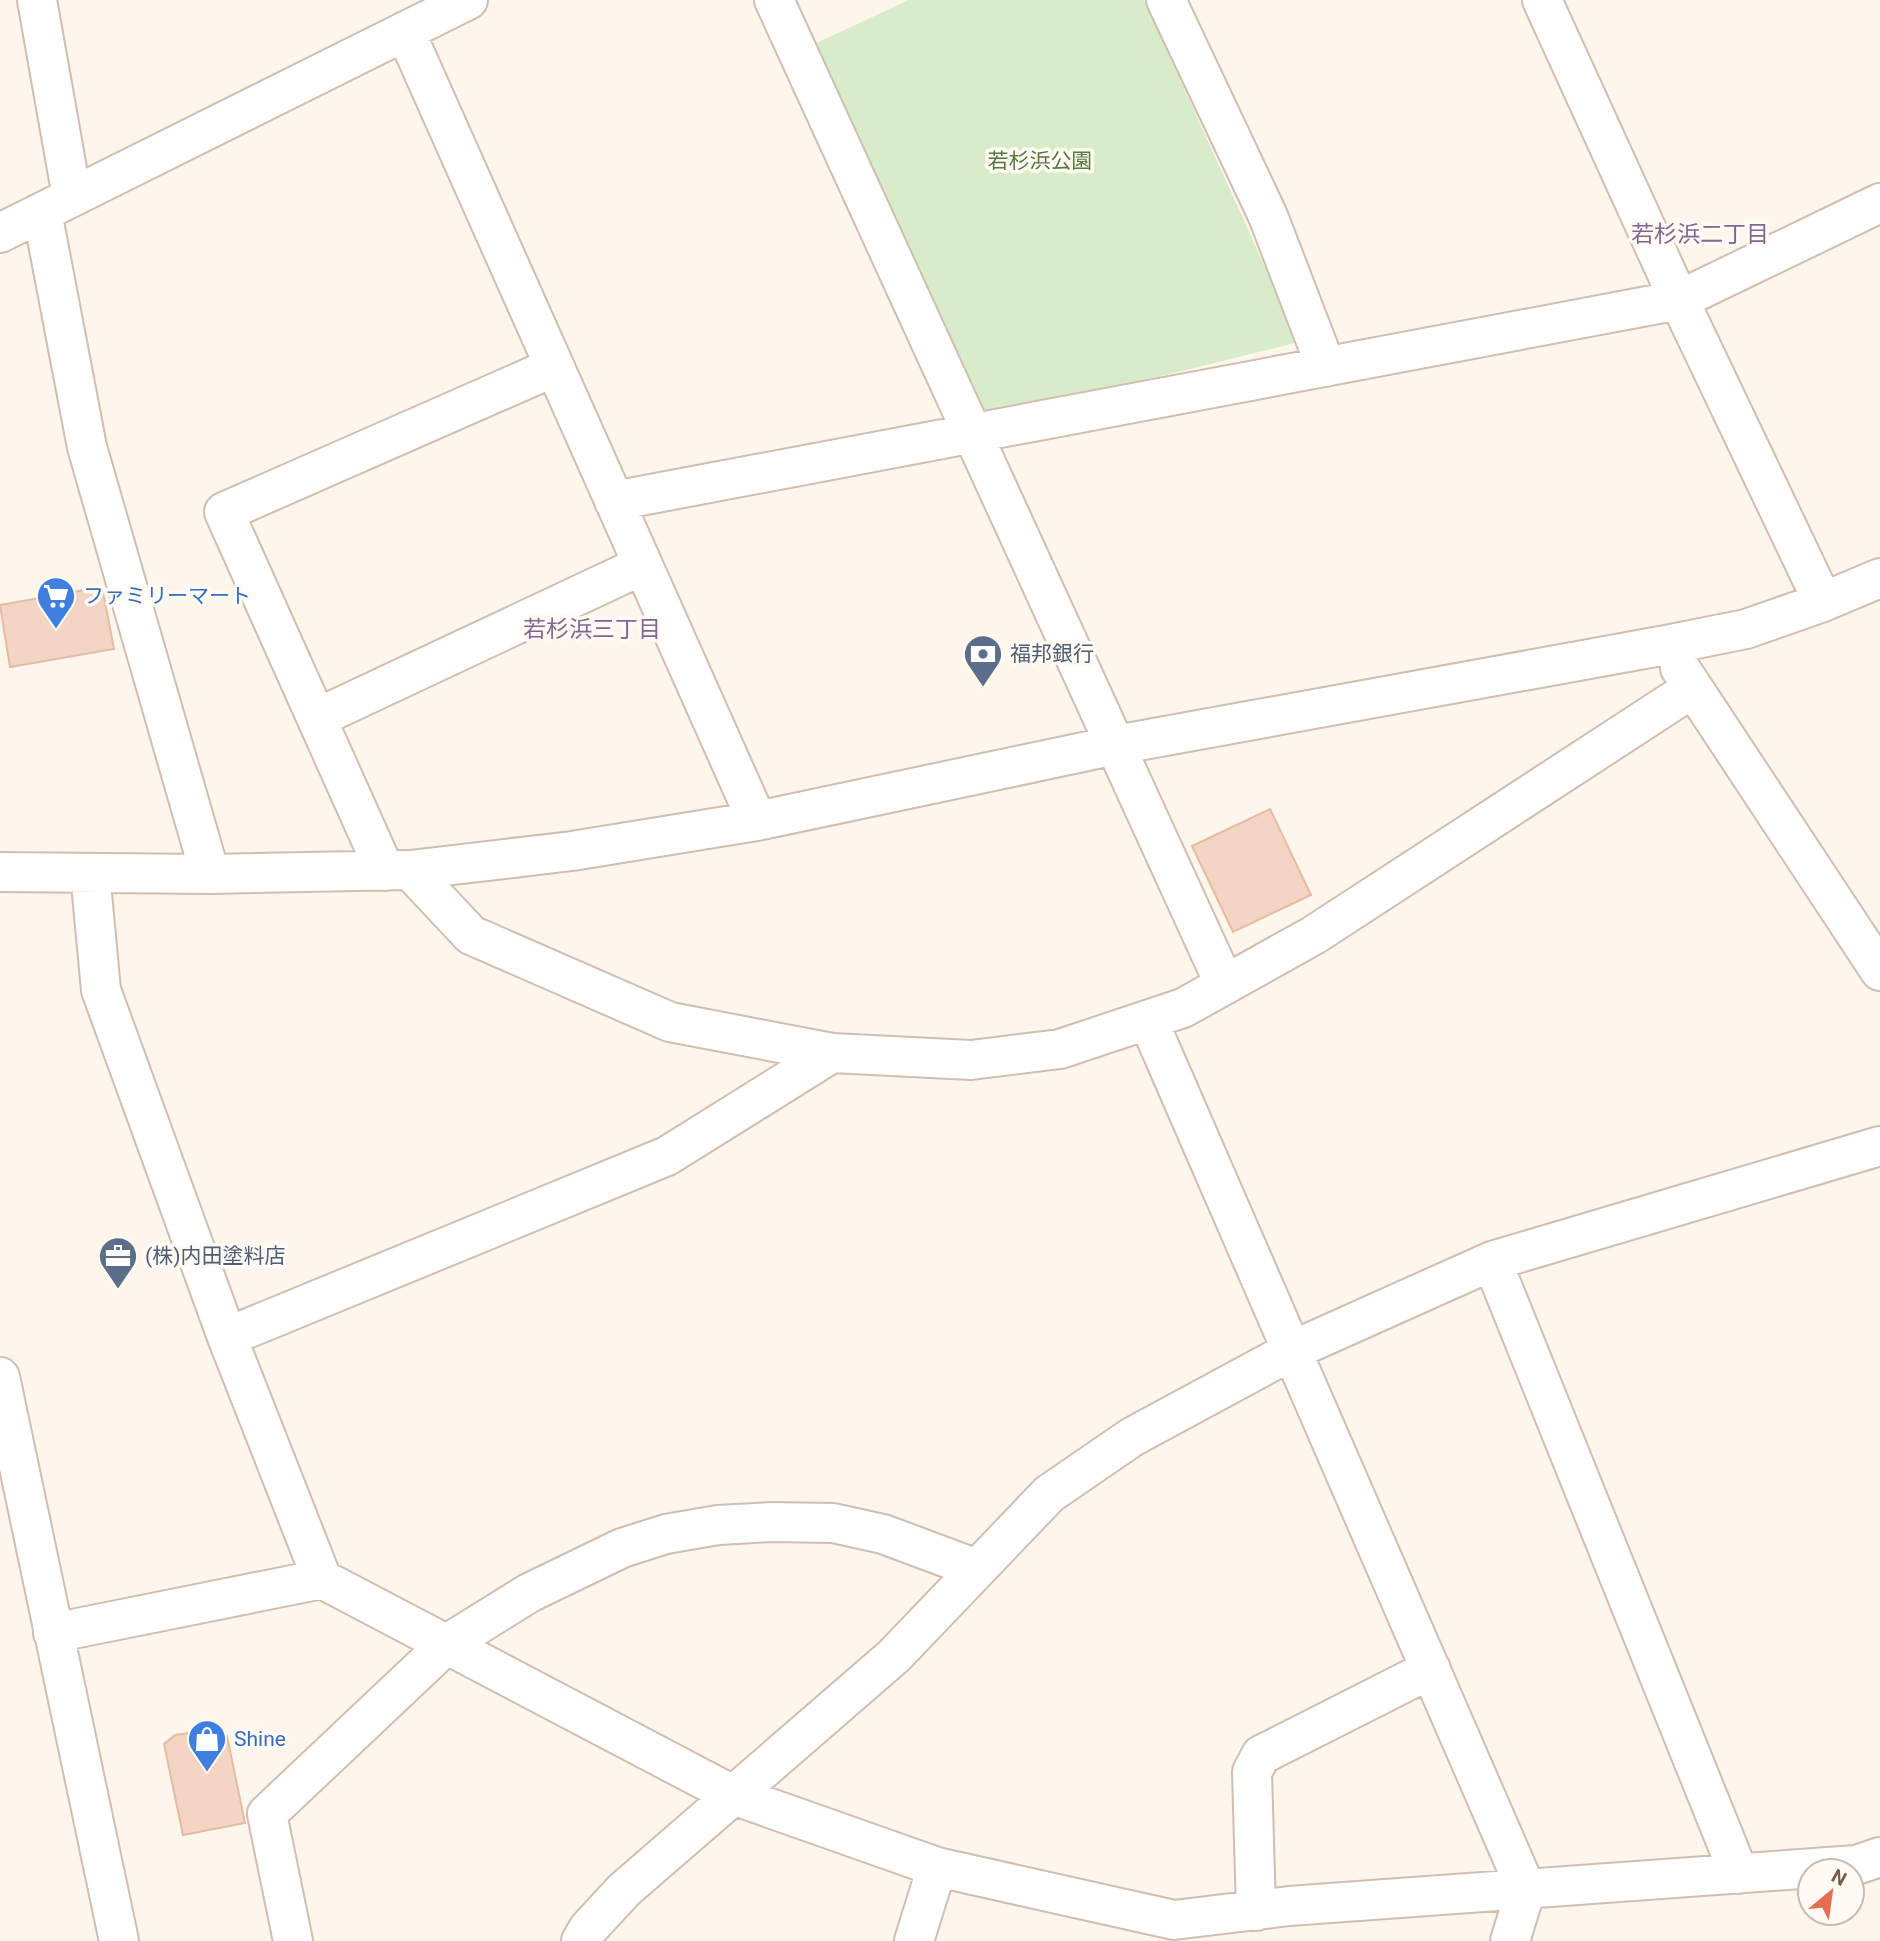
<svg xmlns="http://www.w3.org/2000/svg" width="1880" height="1941" font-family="Roboto,'Noto Sans JP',sans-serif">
<rect width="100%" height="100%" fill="#fdf6ec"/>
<path fill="#d8ecc9" d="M909,0H1144L1299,342L982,420L810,46Z"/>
<path fill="#f3d5c3" stroke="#e6bba3" stroke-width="2" d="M102,587L114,649L10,667L0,605Z
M1270,809L1311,895L1233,932L1192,846Z
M196,1732L198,1738L227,1736L245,1823L183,1835L164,1744L175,1735Z"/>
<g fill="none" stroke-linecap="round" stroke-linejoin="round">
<g stroke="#d1beb0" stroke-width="42">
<path id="minor" d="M37,0L72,197
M774,0L1225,985
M1166,0L1268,216L1326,367
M1542,0L1679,300L1823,602
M405,31L757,821
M42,212L87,447L210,874
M0,233L468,0
M614,501L1679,300L1880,203
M1680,668L1880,971
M317,718L643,565
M410,870L471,935L670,1022L832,1053L971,1060L1060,1049L1183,1008L1314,935L1693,688
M385,871L224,512L554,367
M0,872L210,874L410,870L572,851L757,821L1116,745L1666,645L1746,629L1823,602L1880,578
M90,873L101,990L227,1337L322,1579
M1148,1020L1526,1889L1510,1941
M1492,1261L1739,1874
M227,1337L667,1156L832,1053
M0,1377L119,1941
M53,1633L322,1579L733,1795L937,1867L1174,1920L1289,1906L1856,1865L1880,1857
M1256,1911L1252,1772L1261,1755L1431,1669
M293,1941L267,1814L447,1644L529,1593L622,1548L666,1534L718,1525L772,1522L833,1523L883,1534L977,1569
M581,1941L588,1929L624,1890L894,1656L1049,1494L1132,1437L1291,1351L1492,1261L1880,1146
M914,1941L937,1867"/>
</g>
<use href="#minor" stroke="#fff" stroke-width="38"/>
</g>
<defs>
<g id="supermarket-pin" transform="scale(2.0125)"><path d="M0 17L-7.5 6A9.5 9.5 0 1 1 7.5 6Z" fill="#3f7fe0" stroke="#fffaf3"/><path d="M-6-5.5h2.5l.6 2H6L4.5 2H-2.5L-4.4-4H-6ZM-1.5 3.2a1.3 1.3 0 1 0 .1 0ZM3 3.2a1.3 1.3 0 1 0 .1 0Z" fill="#fff"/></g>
<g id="bank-pin" transform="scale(2.0125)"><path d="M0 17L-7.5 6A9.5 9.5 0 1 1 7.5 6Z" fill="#5c6f8a" stroke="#fffaf3"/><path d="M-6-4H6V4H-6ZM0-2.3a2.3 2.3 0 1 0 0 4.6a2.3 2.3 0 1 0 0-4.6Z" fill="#fff"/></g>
<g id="office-pin" transform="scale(2.0125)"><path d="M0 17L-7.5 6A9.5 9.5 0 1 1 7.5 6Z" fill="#5c6f8a" stroke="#fffaf3"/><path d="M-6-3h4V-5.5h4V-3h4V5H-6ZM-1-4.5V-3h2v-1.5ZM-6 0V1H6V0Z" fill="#fff"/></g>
<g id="shop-pin" transform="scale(2.0125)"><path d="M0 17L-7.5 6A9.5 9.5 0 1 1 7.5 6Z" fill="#3f7fe0" stroke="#fffaf3"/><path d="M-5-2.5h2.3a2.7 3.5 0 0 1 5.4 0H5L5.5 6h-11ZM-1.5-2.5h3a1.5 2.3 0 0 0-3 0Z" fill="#fff"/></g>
</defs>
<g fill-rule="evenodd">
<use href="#supermarket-pin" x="56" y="596"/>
<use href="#bank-pin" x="983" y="654"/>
<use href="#office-pin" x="118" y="1256"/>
<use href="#shop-pin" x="207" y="1739"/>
</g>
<g text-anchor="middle" stroke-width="7" stroke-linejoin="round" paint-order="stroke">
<g font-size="21" fill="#537a41" stroke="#fffaf3">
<text x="1040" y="168">若杉浜公園</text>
</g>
<g font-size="21" fill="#366cbe" stroke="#fffaf3" text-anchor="start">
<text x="83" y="603">ファミリーマート</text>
<text x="234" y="1746">Shine</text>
</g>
<g font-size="21" fill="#4e5e75" stroke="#fffaf3" text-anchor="start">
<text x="1010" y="661">福邦銀行</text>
<text x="145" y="1263">(株)内田塗料店</text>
</g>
<g font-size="23" fill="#846695" stroke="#fffaf3">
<text x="1700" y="242">若杉浜二丁目</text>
<text x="592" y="637">若杉浜三丁目</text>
</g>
</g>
<g transform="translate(1831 1892) rotate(29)"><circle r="33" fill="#fffaf3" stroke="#cabbb1" stroke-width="2"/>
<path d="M0-5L12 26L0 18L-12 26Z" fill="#e76f51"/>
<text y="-10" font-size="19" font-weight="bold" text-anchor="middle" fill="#7a5c4d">N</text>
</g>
</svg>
